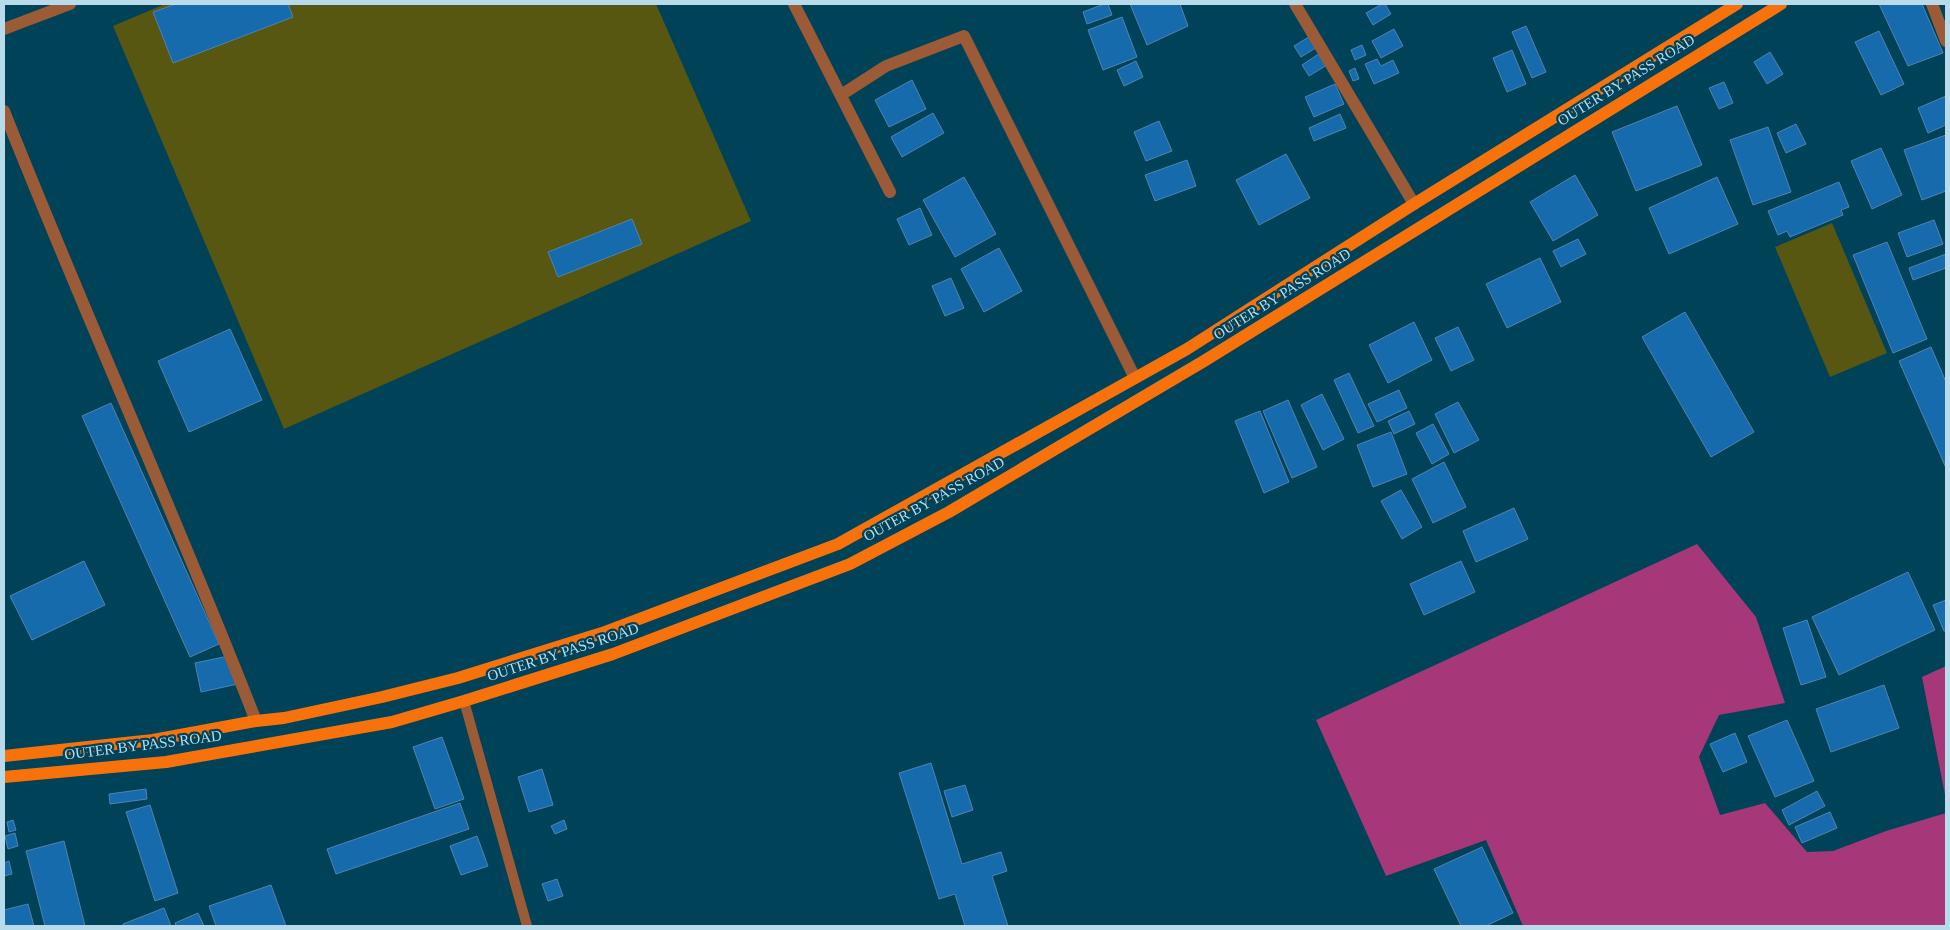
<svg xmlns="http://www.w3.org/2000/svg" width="1950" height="930" font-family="Georgia,serif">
<rect width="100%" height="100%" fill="#004258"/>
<path fill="#585712" d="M165,4H656L751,221L284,429L113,26Z
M1832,223L1887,353L1830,377L1775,247Z"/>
<path fill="#a63778" d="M1697,544L1756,617L1785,703L1719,715L1699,757L1720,815L1765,803L1807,852L1833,851L1886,831L1946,813V926H1523L1486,840L1386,876L1316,720Z
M1946,666V800L1922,677Z"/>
<path fill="#166bad" stroke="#5282ae" d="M176,4H288L293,17L173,63L153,12Z
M1104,4H1108L1112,15L1087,24L1083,12Z
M1130,4H1180L1188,26L1147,45Z
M1382,4H1385L1391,14L1373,25L1366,13Z
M1879,4H1922L1943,53L1908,66Z
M1122,17L1137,57L1103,70L1088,30Z
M1526,26L1546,72L1532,78L1512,32Z
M1394,29L1403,46L1381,58L1372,41Z
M1879,31L1904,84L1881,95L1855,42Z
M1312,35L1319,46L1301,57L1294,46Z
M1362,45L1366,55L1355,60L1351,50Z
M1512,50L1526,84L1507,92L1493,58Z
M1770,52L1783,74L1767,84L1754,62Z
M1320,53L1327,65L1309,76L1302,65Z
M1377,59L1381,66L1393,60L1399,73L1374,84L1365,64Z
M1136,61L1143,77L1124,86L1117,70Z
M1355,68L1359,79L1353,81L1349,71Z
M912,80L926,109L889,127L875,100Z
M1724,82L1733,103L1719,109L1709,88Z
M1335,84L1344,104L1314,117L1305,97Z
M1946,96V125L1928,133L1918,108Z
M1677,106L1702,165L1636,191L1612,132Z
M933,113L944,133L902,157L891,137Z
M1340,114L1346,128L1314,141L1309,128Z
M1159,121L1172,151L1146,161L1134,132Z
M1796,124L1806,144L1786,153L1777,133Z
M1768,127L1791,192L1753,205L1730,140Z
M1946,135V191L1922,200L1904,150Z
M1881,148L1902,195L1872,209L1851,161Z
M1286,154L1310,198L1259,225L1236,180Z
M1187,160L1196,186L1155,201L1145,175Z
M1575,175L1598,215L1553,241L1530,202Z
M964,177L996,234L955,257L923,200Z
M1717,177L1738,224L1669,254L1649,208Z
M1839,182L1849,207L1841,210L1843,215L1790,237L1787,231L1778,235L1768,211Z
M920,208L932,235L909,245L897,219Z
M632,219L642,244L558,277L548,252Z
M1934,220L1943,244L1907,257L1898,233Z
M1578,239L1586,254L1561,267L1553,251Z
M1887,242L1927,339L1893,353L1853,255Z
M999,248L1022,291L984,312L961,269Z
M1946,254V268L1913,280L1909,268Z
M1540,258L1561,302L1507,328L1486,284Z
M951,278L964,308L945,316L932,286Z
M1685,312L1754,432L1711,457L1642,337Z
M1414,322L1432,360L1388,383L1369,345Z
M1458,327L1474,360L1451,371L1435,338Z
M230,329L262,400L189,432L158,361Z
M1931,347L1946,382V468L1899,361Z
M1349,373L1374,426L1358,433L1334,380Z
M1399,390L1407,408L1377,422L1368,404Z
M1322,394L1344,439L1323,450L1301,405Z
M1288,400L1317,467L1292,478L1263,411Z
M1458,402L1479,440L1454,453L1435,414Z
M111,403L219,644L190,657L82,416Z
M1260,411L1289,482L1264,493L1235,421Z
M1409,411L1415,424L1394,434L1388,421Z
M1433,424L1449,454L1432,464L1416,433Z
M1391,432L1407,474L1373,487L1357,445Z
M1444,462L1466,507L1433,523L1412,479Z
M1401,490L1422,527L1402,539L1381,501Z
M1514,508L1528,539L1476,562L1463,531Z
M84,561L105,605L32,640L10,596Z
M1461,561L1475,592L1424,615L1410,584Z
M1908,572L1935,630L1839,675L1812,617Z
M1946,600V631H1944L1933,605Z
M1807,620L1826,677L1801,685L1783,628Z
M233,655L238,684L201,692L195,663Z
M1884,685L1899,728L1831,752L1816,709Z
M1787,720L1814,781L1775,797L1748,736Z
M1735,733L1747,762L1723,772L1710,744Z
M442,737L464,799L435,809L413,747Z
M931,763L962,864L1001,852L1007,871L992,876L1008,926H965L955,894L939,899L899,773Z
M542,769L553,805L529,812L518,777Z
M965,785L973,810L952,817L944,791Z
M146,789L147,799L110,804L109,794Z
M1817,791L1825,806L1789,825L1782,810Z
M460,803L469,829L336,874L327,849Z
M150,805L178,893L155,901L126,812Z
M1830,812L1837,828L1802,843L1795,827Z
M13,820L16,830L9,832L7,822Z
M564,820L567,829L555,834L551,826Z
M15,833L18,846L8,849L5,836Z
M477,836L488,866L461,875L450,846Z
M64,841L85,926H45L26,851Z
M1482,847L1513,913L1486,926H1461L1434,869Z
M9,861L12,874L4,876V863Z
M557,879L563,896L548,901L542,884Z
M271,885L286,926H216L209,906Z
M28,904L34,926H5L4,910Z
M164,908L171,926H123V924Z
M198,913L204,926H176L175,923Z"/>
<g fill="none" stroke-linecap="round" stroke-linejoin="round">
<path stroke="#9c5b37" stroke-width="10" d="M464,701L527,926"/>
<path stroke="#9c5b37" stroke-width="12" d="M794,4L890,192
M1295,4L1414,204
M1932,4L1946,41
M4,29L70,4
M841,95L886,66L964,36L1135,378
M4,111C85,315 176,516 256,721"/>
<path stroke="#f8720c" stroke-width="12" d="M4,756L153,740L256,721L284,718L382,697L458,678L602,633L838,544L1187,349L1414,204L1737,4
M4,777L166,762L392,722L464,701L613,654L850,564L949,512L1204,361L1781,4"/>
</g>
<g text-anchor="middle" stroke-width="4.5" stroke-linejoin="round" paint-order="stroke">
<g font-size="15" fill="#b8dbec" stroke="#004258">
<text transform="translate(1626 80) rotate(-32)" y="5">OUTER BY PASS ROAD</text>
<text transform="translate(1282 294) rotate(-32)" y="5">OUTER BY PASS ROAD</text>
<text transform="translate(934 499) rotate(-29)" y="5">OUTER BY PASS ROAD</text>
<text transform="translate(563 652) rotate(-18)" y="5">OUTER BY PASS ROAD</text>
<text transform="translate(143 745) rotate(-7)" y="5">OUTER BY PASS ROAD</text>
</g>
</g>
<rect width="1950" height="930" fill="none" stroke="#b8dbec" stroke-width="10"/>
</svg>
